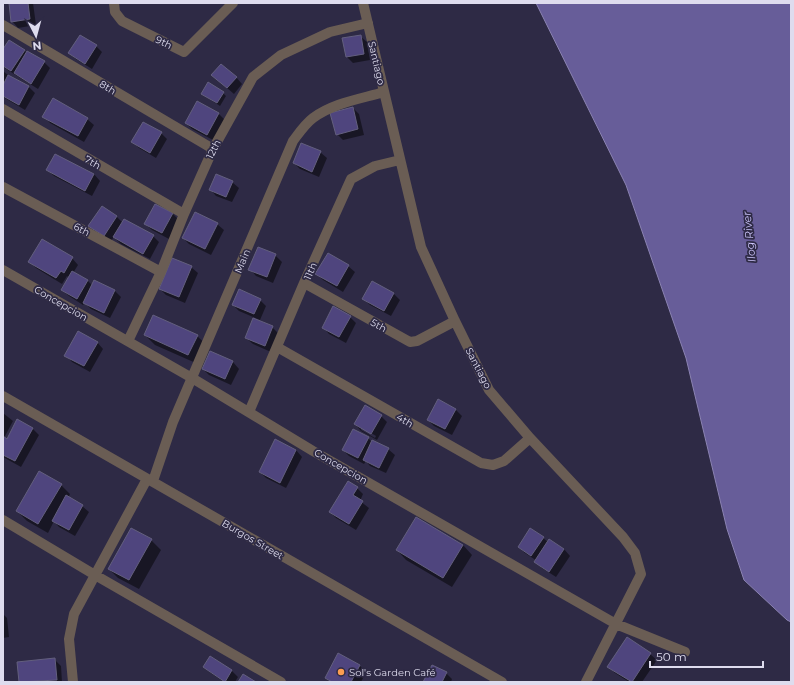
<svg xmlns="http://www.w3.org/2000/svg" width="794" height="685" font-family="Montserrat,sans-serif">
<rect width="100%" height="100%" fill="#2e2a45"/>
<path fill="#675d99" stroke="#8b83b2" d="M536,3H791V622L787,620L744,580L727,529L686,358L626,185Z"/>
<path fill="#0007" fill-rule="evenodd" d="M10,3H33L36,25L18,28L12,21Z
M360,36L367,42L370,60L353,63L347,57Z
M96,46L102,52L92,69L76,59L69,53Z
M24,50L27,53L44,62L50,68L38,89L3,67V51Z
M3,71L9,76L28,86L35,93L25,110L3,97Z
M212,75L236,77L242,84L234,94Z
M223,93L226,96L220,106L202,94Z
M353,108L359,114L364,135L343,140L337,134Z
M218,113L225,120L213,140L192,129L186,123Z
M44,116L87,119L94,125L84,142L50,123Z
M161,133L167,139L156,158L139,148L132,141Z
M320,152L327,158L319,177L300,169L294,163Z
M48,170L94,174L100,181L92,196L54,176Z
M232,182L239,188L232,202L216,196L210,189Z
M102,207L117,217L123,223L153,236L159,242L150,259L121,244L114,237L110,242L96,232L89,226Z
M172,213L179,220L169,239L152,230L145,224Z
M217,224L224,230L211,255L189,244L183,238Z
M328,254L348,266L355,272L343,292L323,280L317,274Z
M275,255L282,262L273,283L256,276L250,269Z
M72,258L78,265L73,273L87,280L93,286L115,291L121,297L110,318L91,309L85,303L83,305L69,296L62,290L69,278L67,276L62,284L36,268L30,262Z
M191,267L198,273L185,303L166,295L160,289Z
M373,283L394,294L400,300L391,316L370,305L364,299Z
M260,300L266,306L260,320L239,311L233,305Z
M350,317L356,323L346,343L329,334L323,327Z
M272,327L278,333L271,352L253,344L246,338Z
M145,335L197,336L207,345L198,364L155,345Z
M97,342L103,349L90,372L72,362L66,355Z
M210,352L233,362L239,369L231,385L209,375L203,369Z
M456,410L462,416L452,435L434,426L428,420Z
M3,413L13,421L4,438L8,440L32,428L39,435L21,467L3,457Z
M381,416L387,422L377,440L361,431L355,424ZM361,427L376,436L375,438L361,430Z
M368,438L372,442L388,449L395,455L386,473L370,466L366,461L364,464L349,456L343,450Z
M296,450L302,457L286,488L266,478L260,472Z
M61,485L70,494L68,498L82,506L89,512L75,536L59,527L54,521L48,533L27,521L17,511Z
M357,488L363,494L360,501L369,508L356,530L336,518L330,512Z
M543,538L548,542L550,540L564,549L570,556L556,577L542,568L536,562L537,561L525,553L519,547Z
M151,540L161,550L139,589L118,578L109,569Z
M463,545L472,555L452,587L406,560L397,550Z
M3,614L7,618L9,637L3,638Z
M339,654L360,666L366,672L361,682H330L326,678Z
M650,654L657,660L642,682H629L615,673L609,667Z
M211,657L232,671L238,677L235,682H224L211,673L204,667Z
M54,659L61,666L62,682H20L18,663Z
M446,673L452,679L451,682H424Z"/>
<path fill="#4f457e" stroke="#635f7e" d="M9,3H28L30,19L11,22Z
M80,35L97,45L85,64L68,53Z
M361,35L364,54L346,57L342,38Z
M9,40L25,50L11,71L3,66V49Z
M27,51L45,61L31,84L14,73Z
M221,64L237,77L227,88L211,75Z
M8,75L29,86L19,105L3,96V85Z
M208,82L224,92L217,103L201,94Z
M53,98L88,118L78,136L42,117Z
M197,101L219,113L207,135L185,123Z
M353,107L358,129L336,135L330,113Z
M143,122L162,132L150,153L131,142Z
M301,143L321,151L312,172L293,163Z
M55,154L94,174L85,191L46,170Z
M216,174L233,181L226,197L209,190Z
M155,204L173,213L162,233L144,224Z
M102,206L117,216L104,236L88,226Z
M195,212L218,223L205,249L182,238Z
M124,219L154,235L143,254L113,237Z
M42,239L73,257L64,273L61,271L56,278L28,262Z
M258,247L276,254L267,277L248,270Z
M328,253L349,265L337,286L315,274Z
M172,258L192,266L179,297L159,289Z
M72,271L88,280L77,299L61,290Z
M94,280L115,290L104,313L83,303Z
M372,281L394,293L384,311L362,299Z
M239,289L261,299L254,314L232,305Z
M333,306L351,316L339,337L322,328Z
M153,315L198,335L188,355L144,335Z
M253,318L273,326L265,346L245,338Z
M78,331L98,342L84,366L64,356Z
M210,351L233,361L225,379L202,369Z
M438,399L456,409L445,429L427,420Z
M365,405L382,415L371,434L354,424Z
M17,419L33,428L15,461L3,455V436L7,439Z
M353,429L369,437L358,458L342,450Z
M275,439L296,450L280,483L259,472Z
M372,440L389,448L379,468L363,460Z
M39,471L62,484L38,524L16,511Z
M348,481L358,487L353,495L363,501L349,524L329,512Z
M66,495L83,505L69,530L52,521Z
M416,517L463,545L443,578L396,550Z
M131,528L152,539L129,580L108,569Z
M530,528L544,537L531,556L518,547Z
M549,539L564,549L549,572L534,562Z
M627,637L651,653L632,682L607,667Z
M338,653L360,665L351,682H332L325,678Z
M210,656L232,670L225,682L203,667Z
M55,658L57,680L19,682L17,662Z
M432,665L447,672L442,682H423Z
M243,674L256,682H238Z"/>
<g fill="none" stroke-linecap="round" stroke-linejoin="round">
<path stroke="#6a5d54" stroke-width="10" d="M114,3L115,12L122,21L184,52L233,3
M363,3L421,247L455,321L489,390L530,438L623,537L635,553L641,574L586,682
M3,25L213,149
M3,109L184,214
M3,187L161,272
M3,270L192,378L313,451L616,624L685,652
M304,283L410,342L417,341L455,321
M128,341L161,272L184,214L213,149L253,77L281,55L330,32L368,23
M277,347L481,463L493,465L504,461L530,438
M3,396L502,682
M249,412L304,283L351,179L375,166L400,160
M153,481L173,422L293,141C299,133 305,124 313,118C333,103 360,99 384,92
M3,520L95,575L281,682
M73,682L69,639L74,614L147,479"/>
</g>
<circle fill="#fb9e51" stroke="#2e2a45" stroke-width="1.5" cx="341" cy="672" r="4"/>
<g text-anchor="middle" stroke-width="3.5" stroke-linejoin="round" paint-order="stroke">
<g font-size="10" fill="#dedcee" stroke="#2e2a45">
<text transform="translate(164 42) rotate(27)" y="4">9th</text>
<text transform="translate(377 63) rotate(77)" y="4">Santiago</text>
<text transform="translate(108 87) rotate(31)" y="4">8th</text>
<text transform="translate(213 149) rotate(-63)" y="4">12th</text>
<text transform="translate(93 162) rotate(30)" y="4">7th</text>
<text transform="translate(82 229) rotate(28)" y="4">6th</text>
<text transform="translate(242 261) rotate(-67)" y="4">Main</text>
<text transform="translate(310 271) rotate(-66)" y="4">11th</text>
<text transform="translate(61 303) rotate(30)" y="4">Concepcion</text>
<text transform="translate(379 325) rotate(29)" y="4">5th</text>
<text transform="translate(479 368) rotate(63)" y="4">Santiago</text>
<text transform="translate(405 420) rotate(30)" y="4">4th</text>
<text transform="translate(341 466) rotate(30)" y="4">Concepcion</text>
<text transform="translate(253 539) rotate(30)" y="4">Burgos Street</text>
</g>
<g font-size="10" fill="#dedcee" stroke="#2e2a45" text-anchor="start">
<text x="349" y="676">Sol's Garden Café</text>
</g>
<g font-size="11" font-style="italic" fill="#cdc6fc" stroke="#2e2a45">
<text transform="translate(749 237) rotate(-96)" y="4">Ilog River</text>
</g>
</g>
<rect width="794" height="685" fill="none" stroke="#dedcee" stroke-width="8"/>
<g transform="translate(36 36) rotate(174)" stroke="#2e2a45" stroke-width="3" paint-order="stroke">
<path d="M0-3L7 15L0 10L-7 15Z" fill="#dedcee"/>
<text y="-6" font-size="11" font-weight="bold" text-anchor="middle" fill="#dedcee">N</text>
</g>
<path d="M650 661v6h113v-6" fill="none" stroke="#dedcee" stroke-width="2"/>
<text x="656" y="661" font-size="12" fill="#dedcee" stroke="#2e2a45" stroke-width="3" paint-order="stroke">50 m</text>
</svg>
